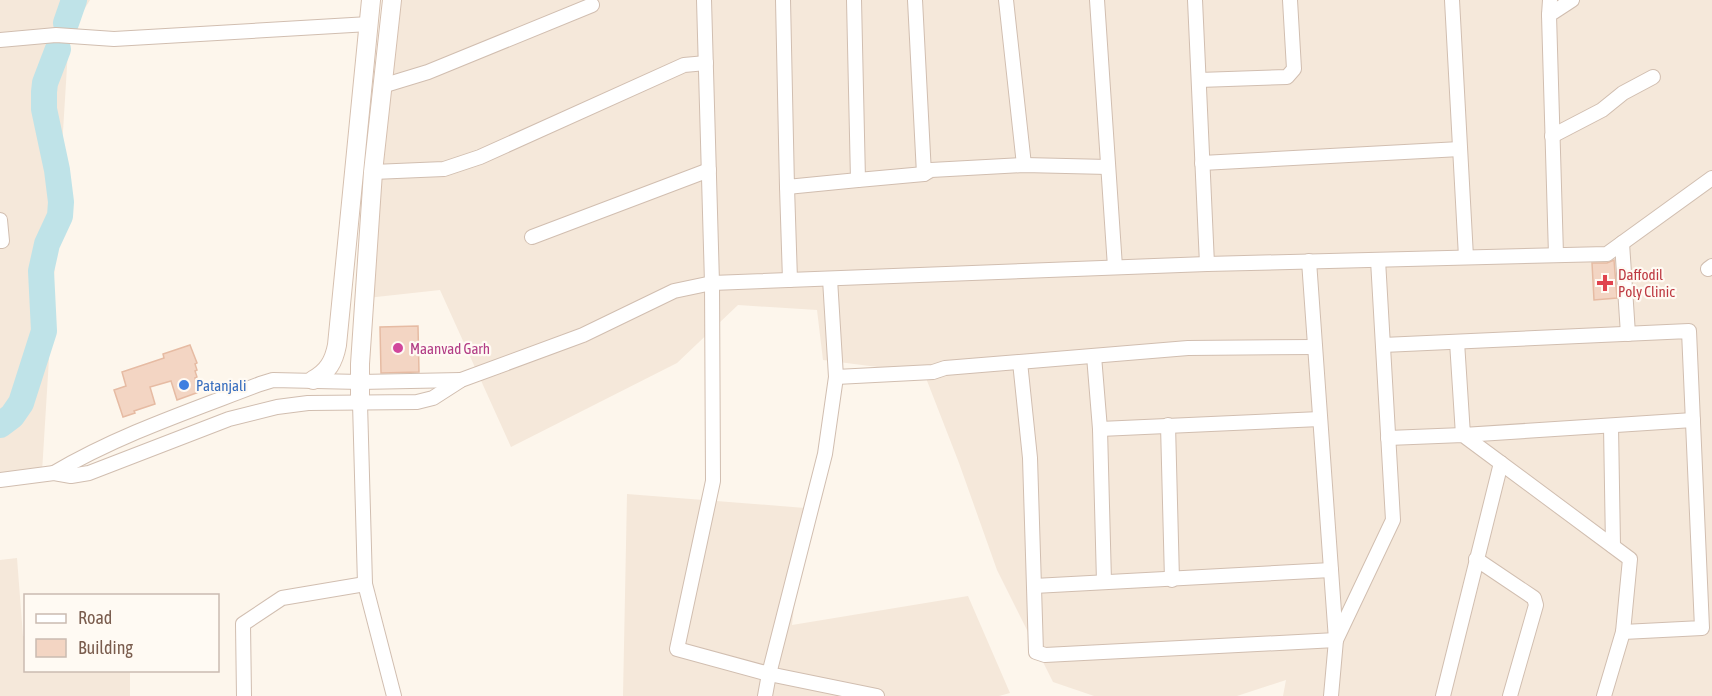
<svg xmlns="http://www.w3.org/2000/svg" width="1712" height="696" font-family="'Asap Condensed',sans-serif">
<rect width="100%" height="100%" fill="#fdf6ec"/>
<g fill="#f5e8da">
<path d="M 0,0 L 90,0 L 69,34 L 42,472 L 0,477 Z"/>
<path d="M 392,0 L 1712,0 L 1712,696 L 1283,696 L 1286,680 L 1237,696 L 1094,696 L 1053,682 L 997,570 L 959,463 L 924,373 L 823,360 L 817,310 L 738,305 L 677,363 L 511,447 L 440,290 L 367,298 Z"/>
<path d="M 627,494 L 805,508 L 792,625 L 968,596 L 1010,693 L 999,696 L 623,696 Z"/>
<path d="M 17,558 L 23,636 L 25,636 L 26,670 L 130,671 L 130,696 L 0,696 L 0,560 Z"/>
</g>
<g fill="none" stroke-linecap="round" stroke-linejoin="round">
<g stroke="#bfe3e8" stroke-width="26">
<path d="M 66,23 L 74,0"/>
<path d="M 0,425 L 12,416 L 21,403 L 44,331 L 41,271 L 47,244 L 60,216 L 61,202 L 57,170 L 44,109 L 44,92 L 45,83 L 58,49"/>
</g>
</g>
<g fill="#f3d5c3" stroke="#e6bba3" stroke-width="1.5">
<path d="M 1614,260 L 1617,298 L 1594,300 L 1592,263 L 1607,263 Z"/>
<path d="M 418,326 L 419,372 L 381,373 L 380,327 Z"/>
<path d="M 190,345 L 197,363 L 195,364 L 197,370 L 195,371 L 197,377 L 195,378 L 199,392 L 177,400 L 171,381 L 150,387 L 155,404 L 134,411 L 135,413 L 123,417 L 114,390 L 126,386 L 122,372 L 164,358 L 163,354 Z"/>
</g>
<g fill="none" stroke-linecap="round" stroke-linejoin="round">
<defs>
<g id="street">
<path d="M 704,0 L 712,283 L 713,481 L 677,649 L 769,674 L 877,696"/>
<path d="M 783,0 L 787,187 L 858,180 L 854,0"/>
<path d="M 915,0 L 924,174"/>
<path d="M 1006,0 L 1024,165"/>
<path d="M 1097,0 L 1115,267"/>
<path d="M 1195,0 L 1207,264"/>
<path d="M 1452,0 L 1466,257"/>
<path d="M 1549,15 L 1550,0"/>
<path d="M 0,40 L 56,35 L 114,39 L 369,24"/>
<path d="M 1199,80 L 1287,77 L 1294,69 L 1290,0"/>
<path d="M 382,86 L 428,72 L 592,5"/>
<path d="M 1552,136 L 1602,110 L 1623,93 L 1653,77"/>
<path d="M 1202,163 L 1460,149"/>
<path d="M 373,172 L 444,169 L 480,157 L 684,65 L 706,63"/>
<path d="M 858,180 L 924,174 L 931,170 L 1024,165 L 1108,167"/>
<path d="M 787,187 L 790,280"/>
<path d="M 0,220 L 2,241 L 0,241"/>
<path d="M 532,237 L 709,170"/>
<path d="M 1622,243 L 1628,334"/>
<path d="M 1556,255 L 1549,15 L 1572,0"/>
<path d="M 1309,261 L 1336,640 L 1331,696"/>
<path d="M 1708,269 L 1712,266"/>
<path d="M 1457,342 L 1463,435 L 1693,420"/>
<path d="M 1383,345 L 1689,331 L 1702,628 L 1623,632 L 1604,696"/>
<path d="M 1094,356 L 1100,429 L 1104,582"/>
<path d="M 1020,362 L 1030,458 L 1036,652 L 1045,655 L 1336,640 L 1393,520 L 1378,260"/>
<path d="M 836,377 L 933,372 L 945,368 L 1188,348 L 1315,347"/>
<path d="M 360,403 L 365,584 L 394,696"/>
<path d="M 1168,425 L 1172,580"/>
<path d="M 1611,426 L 1613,546"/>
<path d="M 1100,429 L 1320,419"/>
<path d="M 1388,438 L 1463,435 L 1630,559 L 1623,632"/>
<path d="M 54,473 C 118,435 190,411 260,384 L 273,380 L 360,382 L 461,380"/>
<path d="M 0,480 L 54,473 L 71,476 L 89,473 L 229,419 L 277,407 L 308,403 L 417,402 L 433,398 L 461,380 L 583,335 L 674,291 L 712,283 L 1207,264 L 1607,254 L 1712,178"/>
<path d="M 1476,559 L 1534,598 L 1536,605 L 1510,696"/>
<path d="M 1034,586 L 1331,570"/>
<path d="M 244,696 L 243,624 L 282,598 L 365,584"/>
<path d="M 765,696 L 769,674 L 825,454 L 836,377 L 830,279"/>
<path d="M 1443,696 L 1501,463"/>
</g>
<g id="secondary">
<path d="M 313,380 C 328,372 334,361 337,345 L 371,0"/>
<path d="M 360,403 L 360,364 L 373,172 L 392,0"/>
</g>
</defs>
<use href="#street" stroke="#d1beb0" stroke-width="16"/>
<use href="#secondary" stroke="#d6c0b0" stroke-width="20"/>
<use href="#street" stroke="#fff" stroke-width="14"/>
<use href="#secondary" stroke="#fff" stroke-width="18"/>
</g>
<path fill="#e0444e" stroke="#fffaf3" stroke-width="2" d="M1602 274h6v6h6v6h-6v6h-6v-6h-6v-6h6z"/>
<circle fill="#d1479c" stroke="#fffaf3" stroke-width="2" cx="398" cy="348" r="6"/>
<circle fill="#3f7fe0" stroke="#fffaf3" stroke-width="2" cx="184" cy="385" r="6"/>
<g text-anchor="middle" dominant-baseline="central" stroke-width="4.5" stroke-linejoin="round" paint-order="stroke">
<g font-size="15" fill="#be3a42" stroke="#fffaf3" text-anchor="start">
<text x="1618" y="274">Daffodil<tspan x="1618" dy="17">Poly Clinic</tspan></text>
</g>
<g font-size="15" fill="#b23c85" stroke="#fffaf3" text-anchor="start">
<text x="410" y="348">Maanvad Garh</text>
</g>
<g font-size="15" fill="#366cbe" stroke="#fffaf3" text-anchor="start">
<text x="196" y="385">Patanjali</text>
</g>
</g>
<rect x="24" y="594" width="195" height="78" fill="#fffaf3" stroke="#cabbb1" stroke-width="1.5"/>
<rect x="36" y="614" width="30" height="9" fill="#ffffff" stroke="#cabbb1" stroke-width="1.5"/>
<text x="78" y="624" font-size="18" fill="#7a5c4d">Road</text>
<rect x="36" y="639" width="30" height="18" fill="#f3d5c3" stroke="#cabbb1" stroke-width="1.5"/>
<text x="78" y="654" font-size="18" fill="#7a5c4d">Building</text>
</svg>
